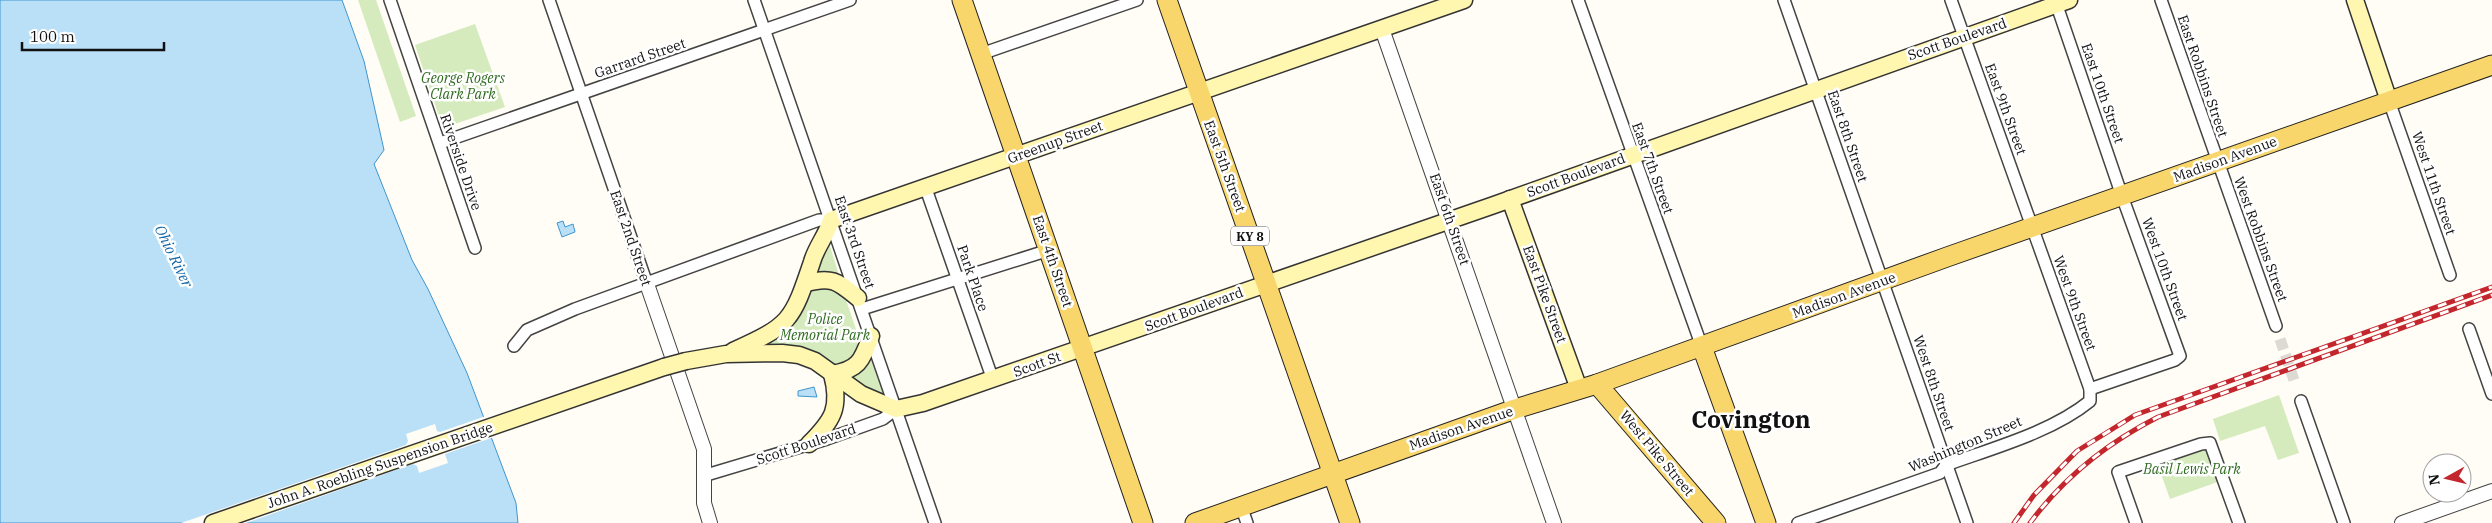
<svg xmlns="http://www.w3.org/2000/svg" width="2492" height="523" font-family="'IBM Plex Serif',serif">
<rect width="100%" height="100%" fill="#fffdf5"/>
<g fill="#d5ebbd">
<path d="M 358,0 L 376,0 L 416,116 L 400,122 Z"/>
<path d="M 475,24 L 505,107 L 443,128 L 415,45 Z"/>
<path d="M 829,243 L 839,275 L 814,276 L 818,261 Z"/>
<path d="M 829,285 L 845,297 L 858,335 L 857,358 L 839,365 L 757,348 L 783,333 L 812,290 Z"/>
<path d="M 871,357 L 883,393 L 882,396 L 852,380 L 849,376 Z"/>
<path d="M 2279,395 L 2299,453 L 2278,460 L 2265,426 L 2220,441 L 2213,419 Z"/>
<path d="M 2210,443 L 2223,480 L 2170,499 L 2156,460 Z"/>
</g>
<g fill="#b9e0f7" stroke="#3f96cf">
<path d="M 0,0 L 342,0 L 364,61 L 384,150 L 374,164 L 412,260 L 428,289 L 467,373 L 516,503 L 518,523 L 0,523 Z"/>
<path d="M 563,221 L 565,227 L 573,224 L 575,232 L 562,237 L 557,223 Z"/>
<path d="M 814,387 L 817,397 L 798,396 L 798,391 Z"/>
</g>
<path fill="#fffdf5" d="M 486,416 L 494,437 L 445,454 L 448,463 L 419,473 L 417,466 L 413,464 L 246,523 L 181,523 L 406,445 L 408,441 L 406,434 L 435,424 L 437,431 L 440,432 Z"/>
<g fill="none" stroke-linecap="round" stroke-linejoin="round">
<path stroke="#dbdad3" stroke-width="11" stroke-dasharray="11 5.5" stroke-linecap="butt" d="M 2280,339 L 2294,380"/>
<defs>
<g id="minor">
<path d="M 390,0 L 475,248"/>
<path d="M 549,0 L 647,284"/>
<path d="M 754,0 L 935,523"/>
<path d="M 1578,0 L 1702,347"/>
<path d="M 1784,0 L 1967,523"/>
<path d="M 2055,0 L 2122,196 L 2180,356 L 2175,360 L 2090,389"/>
<path d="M 2161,0 L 2276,326"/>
<path d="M 981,54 L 1137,0"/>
<path d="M 2389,101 L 2450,275"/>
<path d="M 440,143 L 850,0"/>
<path d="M 925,186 L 993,380"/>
<path d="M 862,309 L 1049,250"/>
<path d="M 2469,329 L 2492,394"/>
<path d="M 514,346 L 527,330 L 575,309 L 819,220 L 831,220"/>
<path d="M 2301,401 L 2344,523"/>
<path d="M 703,476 L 827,439 L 883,419 L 896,409"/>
<path d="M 1241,506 L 1247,523"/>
<path d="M 1798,523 L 1940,473 L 1946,465 C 1993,448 2052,432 2090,401 L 2090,389 L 1951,0"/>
<path d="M 2136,523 L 2118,472 L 2201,444 L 2210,443 L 2239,523"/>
</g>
<g id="tertiary">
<path d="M 1382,29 L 1554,523"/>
<path d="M 647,284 L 704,449 L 704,503 L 710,523"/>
<path d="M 2402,523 L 2492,491"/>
</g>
<g id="secondary">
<path d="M 2355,0 L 2389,101"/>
<path d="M 1510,199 L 1579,389"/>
<path d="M 806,283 C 833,276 838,282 858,298"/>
<path d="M 733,351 C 791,325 792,321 812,262 C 816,247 827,235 831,220 L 1464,0"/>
<path d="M 686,361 L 726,354 L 782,353 L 799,355 L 815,361 L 861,394 L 896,409 L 923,403 L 1494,205 L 2069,0"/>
<path d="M 809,444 C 833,420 841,408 832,374 C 859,370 862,360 871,336"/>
<path d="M 213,523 L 664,367"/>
</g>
<g id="primary">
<path d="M 962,0 L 1143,523"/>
<path d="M 1167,0 L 1350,523"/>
<path d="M 1702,347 L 1766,523"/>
<path d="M 1597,384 L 1716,523"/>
<path d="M 1195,523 L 1515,409 L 1597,384 L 1947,257 L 2492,65"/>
</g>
</defs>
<use href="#minor" stroke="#444" stroke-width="14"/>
<use href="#tertiary" stroke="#444" stroke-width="16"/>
<use href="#secondary" stroke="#333" stroke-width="19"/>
<use href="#primary" stroke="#222" stroke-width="21"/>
<use href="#minor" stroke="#fff" stroke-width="11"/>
<use href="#tertiary" stroke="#fff" stroke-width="14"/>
<use href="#secondary" stroke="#fff6b0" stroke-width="16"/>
<use href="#primary" stroke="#f9d66b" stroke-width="19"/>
<defs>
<g id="rail">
<path d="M 2014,523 L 2034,495 L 2077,451 L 2135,415 L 2492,287"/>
<path d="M 2030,523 C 2064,477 2107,443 2158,417 L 2492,295"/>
</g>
</defs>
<use href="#rail" stroke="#c4262e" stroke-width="5"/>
<use href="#rail" stroke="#fff" stroke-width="3" stroke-dasharray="9" stroke-linecap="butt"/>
<defs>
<path id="secondary-bridge" d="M 664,367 L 686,361"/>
</defs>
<use href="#secondary-bridge" stroke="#333" stroke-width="19" stroke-linecap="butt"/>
<use href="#secondary-bridge" stroke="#fff6b0" stroke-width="16"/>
</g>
<g text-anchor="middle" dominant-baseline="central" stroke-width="5" stroke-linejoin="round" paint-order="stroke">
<rect fill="#fff" stroke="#585858" stroke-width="1" x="1231" y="226.5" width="38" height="19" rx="4"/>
<g font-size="12" font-weight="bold" fill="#111">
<text x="1250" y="236">KY 8</text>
</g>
<g font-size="14" fill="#111" stroke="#fff">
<text transform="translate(1957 39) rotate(-19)">Scott Boulevard</text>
<text transform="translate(640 58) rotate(-19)">Garrard Street</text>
<text transform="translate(2203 76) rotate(71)">East Robbins Street</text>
<text transform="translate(2103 93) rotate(71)">East 10th Street</text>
<text transform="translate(2006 109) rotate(70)">East 9th Street</text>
<text transform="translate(1848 136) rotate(71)">East 8th Street</text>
<text transform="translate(1055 142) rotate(-20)">Greenup Street</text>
<text transform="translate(2225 159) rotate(-20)">Madison Avenue</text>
<text transform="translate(461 162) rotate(71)">Riverside Drive</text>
<text transform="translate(1225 166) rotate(70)">East 5th Street</text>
<text transform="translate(1653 168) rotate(70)">East 7th Street</text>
<text transform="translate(1576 175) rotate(-20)">Scott Boulevard</text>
<text transform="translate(2434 183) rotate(71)">West 11th Street</text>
<text transform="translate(1450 219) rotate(71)">East 6th Street</text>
<text transform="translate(631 238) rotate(71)">East 2nd Street</text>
<text transform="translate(2261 239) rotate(70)">West Robbins Street</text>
<text transform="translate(855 242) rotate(71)">East 3rd Street</text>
<text transform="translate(1053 261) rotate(71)">East 4th Street</text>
<text transform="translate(2165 269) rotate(70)">West 10th Street</text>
<text transform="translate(973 278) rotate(71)">Park Place</text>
<text transform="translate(1545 294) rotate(70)">East Pike Street</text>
<text transform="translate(1844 295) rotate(-20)">Madison Avenue</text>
<text transform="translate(2075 303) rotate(70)">West 9th Street</text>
<text transform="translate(1194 309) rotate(-20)">Scott Boulevard</text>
<text transform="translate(1037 364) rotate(-20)">Scott St</text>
<text transform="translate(1934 383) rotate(71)">West 8th Street</text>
<text transform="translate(1461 428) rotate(-19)">Madison Avenue</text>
<text transform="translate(806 444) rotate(-18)">Scott Boulevard</text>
<text transform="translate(1965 444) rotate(-23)">Washington Street</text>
<text transform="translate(1657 453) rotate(50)">West Pike Street</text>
<text transform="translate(380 465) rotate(-19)">John A. Roebling Suspension Bridge</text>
</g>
<g font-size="14" font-style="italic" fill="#2f6b1f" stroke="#fff">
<text x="463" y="78">George Rogers<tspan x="463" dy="16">Clark Park</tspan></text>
<text x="825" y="319">Police<tspan x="825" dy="16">Memorial Park</tspan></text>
<text x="2192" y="469">Basil Lewis Park</text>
</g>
<g font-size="15" font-style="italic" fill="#1768a6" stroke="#fff">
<text transform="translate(174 256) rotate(64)">Ohio River</text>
</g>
<g font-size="24" font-weight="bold" fill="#111" stroke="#fff">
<text x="1751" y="419">Covington</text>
</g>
</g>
<g transform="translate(2447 478) rotate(262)"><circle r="24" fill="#ffffff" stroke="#a0a0a0"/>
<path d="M0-4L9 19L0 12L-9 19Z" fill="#c4262e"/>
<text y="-8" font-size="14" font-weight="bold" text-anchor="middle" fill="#111111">N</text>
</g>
<path d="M22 42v8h142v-8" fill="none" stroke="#111111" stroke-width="2.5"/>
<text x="30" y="42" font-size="15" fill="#111111" stroke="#ffffff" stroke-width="4" paint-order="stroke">100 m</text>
</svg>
